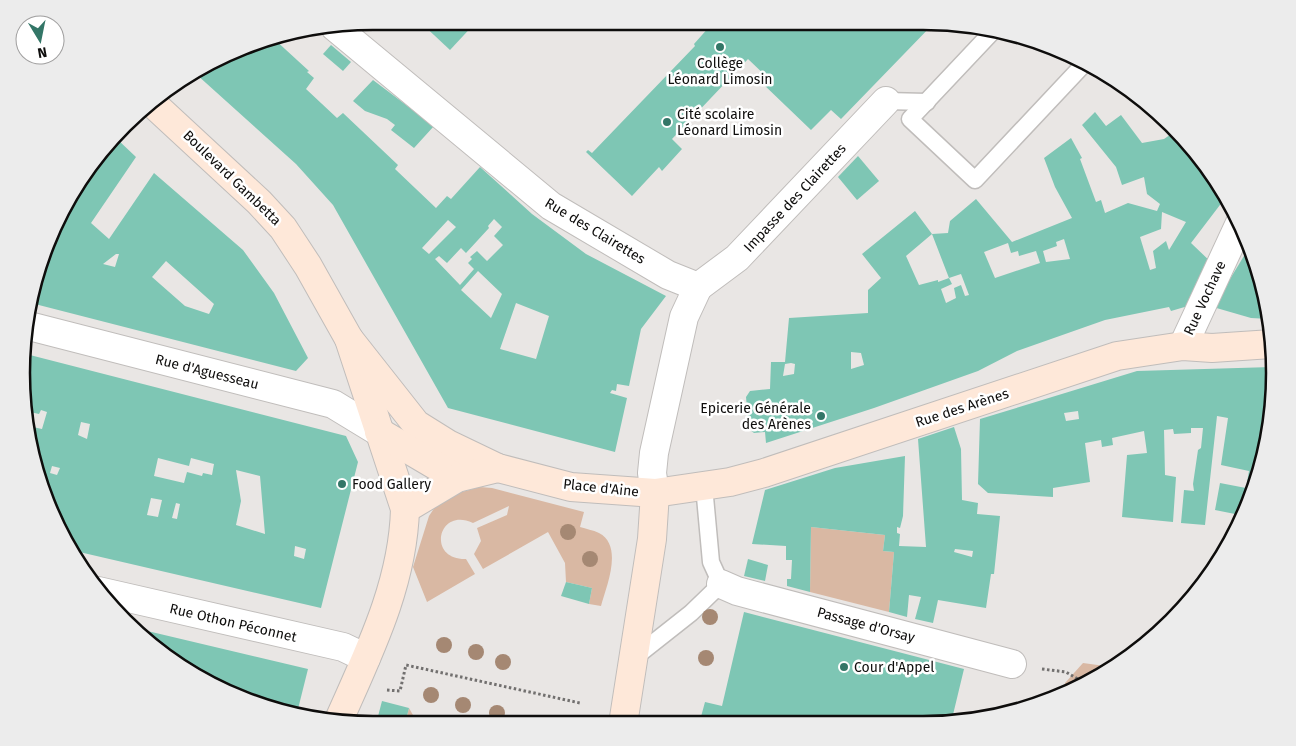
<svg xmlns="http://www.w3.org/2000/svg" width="1296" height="746" font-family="'Fira Sans',sans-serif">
<rect width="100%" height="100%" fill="#e9e6e4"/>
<g fill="#d9b8a3">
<path d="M 480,487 L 492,488 L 584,512 L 580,527 C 586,529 593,530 599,533 C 624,546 606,587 601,606 L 589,604 L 592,588 L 566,582 L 565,563 L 548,532 L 483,569 L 474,554 L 481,541 L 477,528 L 507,515 L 509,506 L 473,523 C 438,506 426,560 466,559 L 475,574 L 427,602 L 413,567 L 429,516 L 435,507 L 454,494 Z"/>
<path d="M 811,527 L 885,535 L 883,551 L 894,552 L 889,612 L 810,592 Z"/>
<path d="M 1083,663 L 1105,666 L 1104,674 L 1062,694 L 1065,683 Z"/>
<path d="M 409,708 L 418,724 L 405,724 Z"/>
</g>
<g fill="#7ec6b4" fill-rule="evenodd">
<path d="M 419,21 L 477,21 L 450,50 Z"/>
<path d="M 705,22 L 935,22 L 841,119 L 831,110 L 811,130 L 762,83 L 767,77 L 748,59 L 672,139 L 682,149 L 662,171 L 659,167 L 632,196 L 586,152 L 588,150 L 592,153 L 695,46 L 694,44 L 710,26 Z"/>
<path d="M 273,38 L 309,71 L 307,72 L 314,78 L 306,89 L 337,118 L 343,113 L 398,165 L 395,169 L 436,208 L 447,196 L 451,199 L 480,167 L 532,214 L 586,254 L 666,296 L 641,329 L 629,386 L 617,384 L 616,391 L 612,390 L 610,393 L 627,398 L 615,452 L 448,408 L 333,205 L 296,164 L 196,74 L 260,40 ZM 494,219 L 502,227 L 494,236 L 503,245 L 487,261 L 477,251 L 470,257 L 472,259 L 468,263 L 474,269 L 460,285 L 435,259 L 439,256 L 447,263 L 461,248 L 466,253 L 489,228 L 488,226 ZM 448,220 L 456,227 L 429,254 L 422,248 ZM 478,271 L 502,294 L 491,318 L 461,290 ZM 516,303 L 549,316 L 536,359 L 500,349 Z"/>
<path d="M 331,45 L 351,62 L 343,71 L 323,54 Z"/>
<path d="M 373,80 L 434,126 L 414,148 L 391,130 L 395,125 L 387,119 L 365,111 L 353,101 Z"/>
<path d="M 1095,112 L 1106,126 L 1121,115 L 1142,143 L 1164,139 L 1177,130 L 1215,177 L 1226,197 L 1191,243 L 1214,265 L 1188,306 L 1171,311 L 1169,307 L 1105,320 L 1017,351 L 978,371 L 874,408 L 766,443 L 765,432 L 754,433 L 749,429 L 746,397 L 750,391 L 770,389 L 771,362 L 785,362 L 789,318 L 868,313 L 868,290 L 881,278 L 862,254 L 915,211 L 932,234 L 948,233 L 950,221 L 976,199 L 1012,242 L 1072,218 L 1055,187 L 1044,158 L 1071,138 L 1082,158 L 1080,159 L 1096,202 L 1101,200 L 1105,213 L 1128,203 L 1157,211 L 1160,204 L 1147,194 L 1144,177 L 1122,185 L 1116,167 L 1082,125 ZM 1162,212 L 1186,222 L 1169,250 L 1166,241 L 1153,251 L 1156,268 L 1150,270 L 1140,237 L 1161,229 ZM 932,234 L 949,278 L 938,282 L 938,280 L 919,285 L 906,256 ZM 1064,239 L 1070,259 L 1046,262 L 1043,251 L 1057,246 L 1056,242 ZM 1008,243 L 1011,253 L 1018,251 L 1019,256 L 1036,251 L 1040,263 L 995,278 L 984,252 ZM 961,274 L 969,295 L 965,296 L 961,285 L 954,288 L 956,298 L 946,303 L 941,289 L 952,284 L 949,278 ZM 851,352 L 861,353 L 864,365 L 851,369 ZM 791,363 L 795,364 L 794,374 L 783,376 L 785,364 Z"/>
<path d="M 117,139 L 136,157 L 91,223 L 109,239 L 154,173 L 243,250 L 274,293 L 308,358 L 296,371 L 31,303 L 33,282 L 81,177 ZM 116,254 L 119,254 L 115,267 L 103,264 ZM 166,261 L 214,304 L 209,314 L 185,306 L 152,277 Z"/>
<path d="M 858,156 L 879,181 L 857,200 L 838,177 Z"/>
<path d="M 1250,246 L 1268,304 L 1269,319 L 1251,318 L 1213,307 Z"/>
<path d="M 26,354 L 346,436 L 358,462 L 321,608 L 75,551 L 40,486 L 28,426 L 42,429 L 47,412 L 41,410 L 39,414 L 30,412 L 27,422 L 22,396 ZM 81,422 L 90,424 L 87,439 L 78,435 ZM 158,458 L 189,466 L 191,458 L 214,464 L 212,475 L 203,473 L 202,476 L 187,472 L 184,483 L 154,476 ZM 52,466 L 60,468 L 57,475 L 50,473 ZM 236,470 L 260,476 L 265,534 L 236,525 L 241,501 ZM 151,498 L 162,500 L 158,517 L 147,515 ZM 176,503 L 180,504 L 177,519 L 172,518 ZM 295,546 L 306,549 L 304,559 L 294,556 Z"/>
<path d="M 1274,367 L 1269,430 L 1264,429 L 1262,452 L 1265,453 L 1248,507 L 1239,525 L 1240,515 L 1215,510 L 1220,483 L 1246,488 L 1249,471 L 1221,465 L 1228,418 L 1217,416 L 1205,525 L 1181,523 L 1184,490 L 1194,491 L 1193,484 L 1198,450 L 1201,448 L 1203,428 L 1191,428 L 1191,433 L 1174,434 L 1173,429 L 1164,430 L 1165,475 L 1176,477 L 1173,522 L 1122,517 L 1127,455 L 1147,453 L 1144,431 L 1112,438 L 1113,445 L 1102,447 L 1101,440 L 1085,443 L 1090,482 L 1053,488 L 1053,497 L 988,493 L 978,484 L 980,419 L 1137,371 ZM 1078,411 L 1079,419 L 1066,421 L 1064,413 Z"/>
<path d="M 954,427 L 961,449 L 962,500 L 978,503 L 977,514 L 1000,516 L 994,574 L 991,574 L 986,608 L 938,600 L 933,623 L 915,619 L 921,597 L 909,595 L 907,617 L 889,612 L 894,552 L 883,551 L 885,535 L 811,527 L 810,592 L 787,586 L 787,579 L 791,579 L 792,560 L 786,560 L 786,546 L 752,544 L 765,490 L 835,468 L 905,456 L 903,516 L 900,528 L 897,527 L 897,533 L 900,534 L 899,546 L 926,547 L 918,439 ZM 955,549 L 973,551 L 972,557 L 954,552 Z"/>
<path d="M 748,559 L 768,565 L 765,581 L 744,576 Z"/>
<path d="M 566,582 L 592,588 L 589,604 L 561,596 Z"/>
<path d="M 744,612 L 964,669 L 951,723 L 843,724 L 832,721 L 832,724 L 699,724 L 705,702 L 722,706 Z"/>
<path d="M 139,629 L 308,669 L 297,713 L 260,706 L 178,666 Z"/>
<path d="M 382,701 L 409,708 L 405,724 L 376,724 Z"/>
</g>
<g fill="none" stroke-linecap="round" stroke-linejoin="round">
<defs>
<g id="lane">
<path d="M 993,31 L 910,119 L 975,180 L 1084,64"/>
<path d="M 886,101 L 927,102"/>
<path d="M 634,658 L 691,613 L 721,584 L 711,562 L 704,486"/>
</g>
<g id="street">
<path d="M 335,27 L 551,206 L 668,275 L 698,287 L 684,317 L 654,453 L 652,473 L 655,493"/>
<path d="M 698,287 L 737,258 L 886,101"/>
<path d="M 29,326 L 333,404 L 379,432"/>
<path d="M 1183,346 L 1240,223"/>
<path d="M 721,584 L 737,591 L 1012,664"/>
<path d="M 98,591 L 343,647 L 366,658"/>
</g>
<g id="secondary">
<path d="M 151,102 L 259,202 L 283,228 L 308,266 L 349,339 L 405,509 C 403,585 368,654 338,722"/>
<path d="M 349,339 L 416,424 L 448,444 L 498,468 L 571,487 L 655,493 L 730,482 L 764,473 L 1117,356 L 1183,346 L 1212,348 L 1272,344"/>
<path d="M 379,432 L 457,478"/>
<path d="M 405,509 L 457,478 L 498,468"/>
<path d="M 623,724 L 652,539 L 655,493"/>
</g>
</defs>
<use href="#lane" stroke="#c0bdbb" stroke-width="19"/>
<use href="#street" stroke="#c0bdbb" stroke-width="30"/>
<use href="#secondary" stroke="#c0bdbb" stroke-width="30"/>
<g stroke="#72706f" stroke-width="3" stroke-dasharray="2.5 2.5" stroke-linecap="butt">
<path d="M 1042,669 L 1066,672 L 1086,684"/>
<path d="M 387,690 L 400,691 L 406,665 L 580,703"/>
<path d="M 663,720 L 683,724"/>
</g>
<use href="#lane" stroke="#fff" stroke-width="16"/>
<use href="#street" stroke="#fff" stroke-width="28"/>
<use href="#secondary" stroke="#fee8d9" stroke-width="28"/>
</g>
<g fill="#a58873">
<circle cx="568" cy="532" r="8"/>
<circle cx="590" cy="559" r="8"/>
<circle cx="710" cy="617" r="8"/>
<circle cx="444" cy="645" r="8"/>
<circle cx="476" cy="652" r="8"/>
<circle cx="706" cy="658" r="8"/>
<circle cx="503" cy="662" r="8"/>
<circle cx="431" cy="695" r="8"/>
<circle cx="463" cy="705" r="8"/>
<circle cx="497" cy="713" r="8"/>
</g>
<g fill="#337667" stroke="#fff" stroke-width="2">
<circle cx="720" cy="47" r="5"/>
<circle cx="667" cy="122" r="5"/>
<circle cx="821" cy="416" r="5"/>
<circle cx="342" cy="484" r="5"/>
<circle cx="844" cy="667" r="5"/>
</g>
<g text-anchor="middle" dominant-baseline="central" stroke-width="5" stroke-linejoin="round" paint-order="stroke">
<g font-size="14" fill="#0e0d0c" stroke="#fff" text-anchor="start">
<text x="720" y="63" text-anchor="middle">Collège<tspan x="720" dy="16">Léonard Limosin</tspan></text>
<text x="677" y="114">Cité scolaire<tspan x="677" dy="16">Léonard Limosin</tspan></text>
<text x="811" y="408" text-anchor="end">Epicerie Générale<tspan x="811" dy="16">des Arènes</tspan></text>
<text x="352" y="484">Food Gallery</text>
<text x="854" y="667">Cour d'Appel</text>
</g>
<g font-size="14" fill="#0e0d0c" stroke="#fff">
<text transform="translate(232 178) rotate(44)">Boulevard Gambetta</text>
<text transform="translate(795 198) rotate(-47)">Impasse des Clairettes</text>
<text transform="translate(595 231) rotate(31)">Rue des Clairettes</text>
<text transform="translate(1205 298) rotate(-65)">Rue Vochave</text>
<text transform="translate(207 372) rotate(14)">Rue d'Aguesseau</text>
<text transform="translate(962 408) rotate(-18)">Rue des Arènes</text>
<text transform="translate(601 488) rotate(6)">Place d'Aine</text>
<text transform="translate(233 623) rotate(13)">Rue Othon Péconnet</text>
<text transform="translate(866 625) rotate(15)">Passage d'Orsay</text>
</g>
</g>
<path d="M0 0H1296V746H0ZM373 30H923A343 343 0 0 1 1266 373V373A343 343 0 0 1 923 716H373A343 343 0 0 1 30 373V373A343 343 0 0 1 373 30Z" fill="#ececec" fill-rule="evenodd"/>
<path fill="none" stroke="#0e0d0c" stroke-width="2.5" d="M373 30H923A343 343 0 0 1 1266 373V373A343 343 0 0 1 923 716H373A343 343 0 0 1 30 373V373A343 343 0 0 1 373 30Z"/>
<g transform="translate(40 40) rotate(170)"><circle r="24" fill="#ffffff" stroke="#9f9e9e"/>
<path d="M0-4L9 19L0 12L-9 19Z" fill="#337667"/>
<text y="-8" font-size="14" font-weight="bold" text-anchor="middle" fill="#0e0d0c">N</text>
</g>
</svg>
